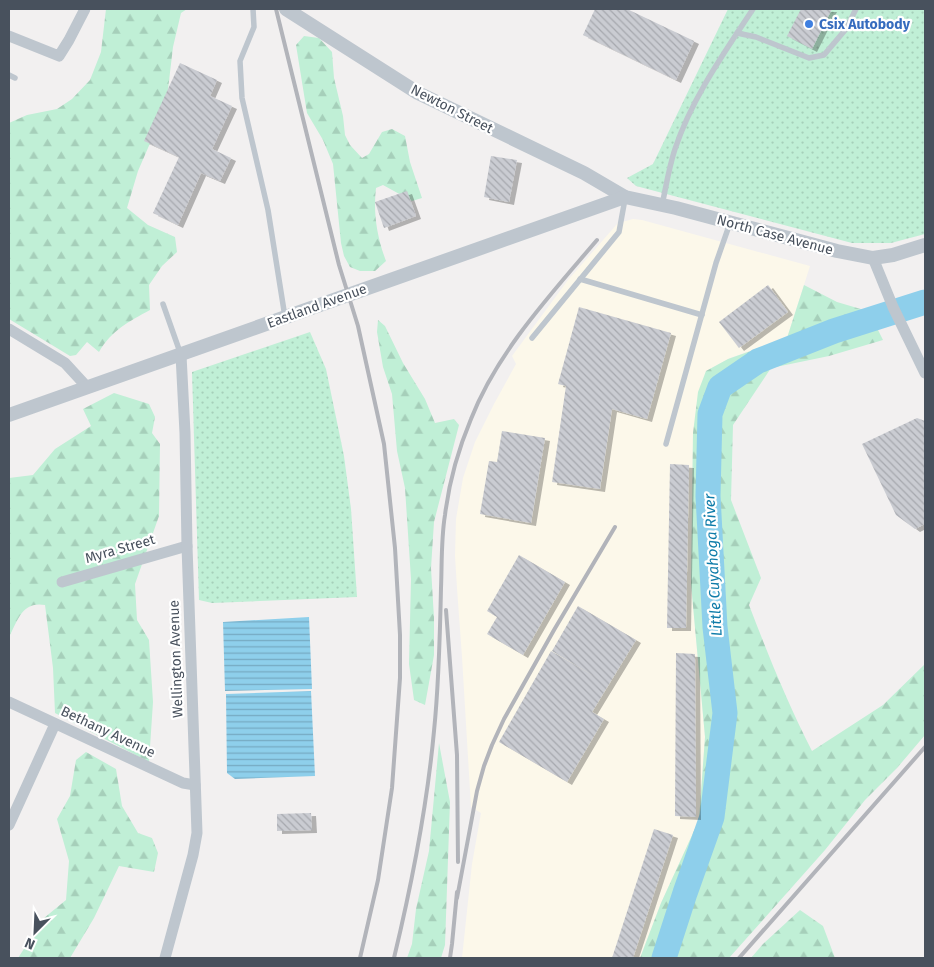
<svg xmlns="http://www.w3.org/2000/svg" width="934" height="967" font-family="'Fira Sans',sans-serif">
<defs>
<pattern id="grass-dots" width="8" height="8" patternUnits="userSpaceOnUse" patternTransform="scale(1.25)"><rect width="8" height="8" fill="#c0efd6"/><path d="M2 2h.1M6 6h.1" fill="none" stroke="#a6cfba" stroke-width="1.8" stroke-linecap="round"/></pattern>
<pattern id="forest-firs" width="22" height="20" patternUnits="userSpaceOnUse" patternTransform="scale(1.25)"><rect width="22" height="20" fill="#c0efd6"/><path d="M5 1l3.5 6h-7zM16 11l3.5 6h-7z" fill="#a6cfba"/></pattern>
<pattern id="water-rules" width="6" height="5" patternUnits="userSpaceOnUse" patternTransform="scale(1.25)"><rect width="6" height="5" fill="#8ecfeb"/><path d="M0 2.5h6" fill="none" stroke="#76aac2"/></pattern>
<pattern id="building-back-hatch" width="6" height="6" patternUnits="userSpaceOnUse" patternTransform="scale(1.25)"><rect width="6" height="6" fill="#caccd2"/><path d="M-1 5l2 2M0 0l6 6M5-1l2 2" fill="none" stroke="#a6a8ae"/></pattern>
<filter id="shadow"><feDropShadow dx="5" dy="3" stdDeviation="0" flood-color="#0004"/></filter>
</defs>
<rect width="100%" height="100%" fill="#f2f0f0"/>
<path fill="#fcf8ea" d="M 633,219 L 642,220 L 810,266 L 787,338 L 730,358 L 706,371 L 693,433 L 691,584 L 705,737 L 699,820 L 661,903 L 640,958 L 462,958 L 472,864 L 481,813 L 471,807 L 462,657 L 457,588 L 455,556 L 456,519 L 463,478 L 475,442 L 494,404 L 516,364 L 512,356 L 568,280 L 618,223 Z"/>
<g fill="url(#grass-dots)">
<path d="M 728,9 L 925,9 L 925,234 L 891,243 L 852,243 L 636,186 L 627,178 L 653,164 Z"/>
<path d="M 310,332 L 326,369 L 344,456 L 351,509 L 357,597 L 212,603 L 199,600 L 192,372 Z"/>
</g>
<g fill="url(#forest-firs)">
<path d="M 106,9 L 187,9 L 181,13 L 173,47 L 165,115 L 151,141 L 138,171 L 127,208 L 148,225 L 175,237 L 177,252 L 162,266 L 149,285 L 150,310 C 128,322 112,330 99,352 L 87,342 L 76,355 L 70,356 L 9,319 L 9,123 L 27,115 L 57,109 L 72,99 L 90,80 L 101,52 Z"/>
<path d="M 304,36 L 319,38 L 332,52 L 334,78 L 343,116 L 345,135 L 350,145 L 362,158 L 369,154 L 382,132 L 392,129 L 405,136 L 410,162 L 422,198 L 412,201 L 383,185 L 376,188 C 373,213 377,237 386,261 L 375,271 L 360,271 L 350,267 L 344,256 L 341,243 L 333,164 L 323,140 L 307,113 L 296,45 Z"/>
<path d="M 804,285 L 837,302 L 864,310 L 874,322 L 883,340 L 829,356 L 771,368 L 733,425 L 731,500 L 761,578 L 749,605 C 768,655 788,704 812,751 L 883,705 L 925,664 L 925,735 L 897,768 L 865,800 L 825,850 L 729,958 L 640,958 L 661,903 L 699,820 L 705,737 L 691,584 L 693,433 L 698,392 L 706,371 L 728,359 L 787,338 Z"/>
<path d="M 378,320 L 385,326 L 403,363 L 425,399 L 435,423 L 454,419 L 459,425 L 434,522 L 431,568 L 434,618 L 434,655 L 425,705 L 414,700 L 409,664 L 411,579 L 405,488 L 397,451 L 392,394 L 383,367 L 377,332 Z"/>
<path d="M 114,393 L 149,404 L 155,417 L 152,433 L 160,444 L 159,516 L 135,584 L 137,620 L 149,640 L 153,702 L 149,762 L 55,713 L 53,668 L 45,605 C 22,601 18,620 9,637 L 9,478 L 33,475 L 55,449 L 91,426 L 83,409 Z"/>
<path d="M 439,743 L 450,802 L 445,945 L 441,958 L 407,958 L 412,944 L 416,909 L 429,851 Z"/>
<path d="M 86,752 L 116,769 L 122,806 L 138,833 L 152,838 L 158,853 L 154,872 L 119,866 L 94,918 L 70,958 L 18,958 L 44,918 L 66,900 L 69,861 L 57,819 L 70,796 L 76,760 Z"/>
<path d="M 800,910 L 823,926 L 835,958 L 751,958 L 763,944 Z"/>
</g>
<g fill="url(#water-rules)">
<path d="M 309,617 L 312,689 L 225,691 L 223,622 Z"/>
<path d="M 311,691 L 315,776 L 235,779 L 227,773 L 226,694 Z"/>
</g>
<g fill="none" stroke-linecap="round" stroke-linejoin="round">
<path stroke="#8ecfeb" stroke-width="25" d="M 664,958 L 685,893 L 712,817 L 725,713 L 715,627 L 708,496 L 710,414 L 720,387 L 758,361 L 834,331 L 925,302"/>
</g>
<g fill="url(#building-back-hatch)" filter="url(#shadow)">
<path d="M 595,9 L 627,9 L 694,41 L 676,80 L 583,35 Z"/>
<path d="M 801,9 L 832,9 L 812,49 L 787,36 Z"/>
<path d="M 180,63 L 217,80 L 210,96 L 232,106 L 212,149 L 231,158 L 220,181 L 201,173 L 178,225 L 153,213 L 179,157 L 144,141 Z"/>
<path d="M 491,156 L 517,160 L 509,202 L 484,197 Z"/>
<path d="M 407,191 L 416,216 L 384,228 L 375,202 Z"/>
<path d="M 768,285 L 788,312 L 739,348 L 719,322 Z"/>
<path d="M 579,307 L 671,333 L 647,419 L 612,409 L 600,489 L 552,482 L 566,386 L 558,384 Z"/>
<path d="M 917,418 L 925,421 L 925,524 L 915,529 L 896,515 L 862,444 Z"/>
<path d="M 502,431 L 545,438 L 531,523 L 480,514 L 489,461 L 497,462 Z"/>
<path d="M 670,464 L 689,465 L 686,628 L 667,628 Z"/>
<path d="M 519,555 L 565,582 L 523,655 L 487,634 L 497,617 L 487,611 Z"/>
<path d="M 578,606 L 636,640 L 592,712 L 604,719 L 567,782 L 499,742 L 551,651 L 604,682 L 552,651 Z"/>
<path d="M 676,653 L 695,654 L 696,817 L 675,816 Z"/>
<path d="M 311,813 L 312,830 L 277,831 L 277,814 Z"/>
<path d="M 654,829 L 673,835 L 633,958 L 612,958 Z"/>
</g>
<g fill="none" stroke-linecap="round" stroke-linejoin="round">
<g stroke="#bec6ce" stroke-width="5.5">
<path d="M 253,9 L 254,27 L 240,61 L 242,98 L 268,210 L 285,317"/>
<path d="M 737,33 L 756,37 L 809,58 L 824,55 L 846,29 L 856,9"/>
<path d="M 9,75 L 15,78"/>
<path d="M 662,205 C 666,187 669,167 675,149 C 692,98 724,53 753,9"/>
<path d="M 580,279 L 702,315"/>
<path d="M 163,304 L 181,355"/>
<path d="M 532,338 L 619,232 L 625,199"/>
<path d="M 666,444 L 716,263 L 730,223"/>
</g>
<g stroke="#bec6ce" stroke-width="11">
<path d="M 9,36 L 59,56 L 69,40 L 85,9"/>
<path d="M 873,258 L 893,307 L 925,373"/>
<path d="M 9,329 L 65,363 L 87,387"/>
<path d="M 62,582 L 187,546"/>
<path d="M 9,702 L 183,783 L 195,785"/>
<path d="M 9,825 L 55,724"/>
<path d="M 165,958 L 193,855 L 197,833 L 187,546 L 185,433 L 181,355"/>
</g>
<g stroke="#bec6ce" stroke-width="14">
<path d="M 286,9 L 418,93 L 584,173 L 625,197 L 676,208 L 837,251 L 873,258 L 893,255 L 925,245"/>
<path d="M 9,415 L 625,197"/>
</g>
<g stroke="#b2b4ba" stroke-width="4">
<path d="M 276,9 L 339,265 L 358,326 L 384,444 L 395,548 L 400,635 L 400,678 L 392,788 L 378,880 L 360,958"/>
<path d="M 446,610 L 457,755 L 458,862"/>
<path d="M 457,898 L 477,791 L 484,766 L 492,745 L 504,719 L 554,630 L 615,527"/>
<path d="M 394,958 C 412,883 427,807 434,731 C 439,683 440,636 441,588 C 442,564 441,539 445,515 C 449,482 458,450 471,419 C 497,352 551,294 597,240"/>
<path d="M 450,958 L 452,944 L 457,892"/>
<path d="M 739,958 L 925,747"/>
</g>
</g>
<circle fill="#3f7fe0" stroke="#fff" stroke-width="2" cx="809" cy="24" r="5"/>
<g text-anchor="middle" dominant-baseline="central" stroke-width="4.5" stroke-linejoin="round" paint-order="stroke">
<g font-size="14" font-weight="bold" fill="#366cbe" stroke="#fff" text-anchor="start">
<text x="819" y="24">Csix Autobody</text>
</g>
<g font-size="14" fill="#48515d" stroke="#fff">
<text transform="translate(452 109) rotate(27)">Newton Street</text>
<text transform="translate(775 235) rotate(15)">North Case Avenue</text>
<text transform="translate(317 306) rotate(-20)">Eastland Avenue</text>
<text transform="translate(120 549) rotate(-16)">Myra Street</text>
<text transform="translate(176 659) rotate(-92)">Wellington Avenue</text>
<text transform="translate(108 732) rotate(25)">Bethany Avenue</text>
</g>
<g font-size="15" font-style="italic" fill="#0f7ca9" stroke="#fff">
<text transform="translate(713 565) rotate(-93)">Little Cuyahoga River</text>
</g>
</g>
<rect width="934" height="967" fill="none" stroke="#48515d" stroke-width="20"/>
<g transform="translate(35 932) rotate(204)" stroke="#ffffff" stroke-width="4" paint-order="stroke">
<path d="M0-4L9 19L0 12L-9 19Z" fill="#48515d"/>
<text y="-8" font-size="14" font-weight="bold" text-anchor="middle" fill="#48515d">N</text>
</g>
</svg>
